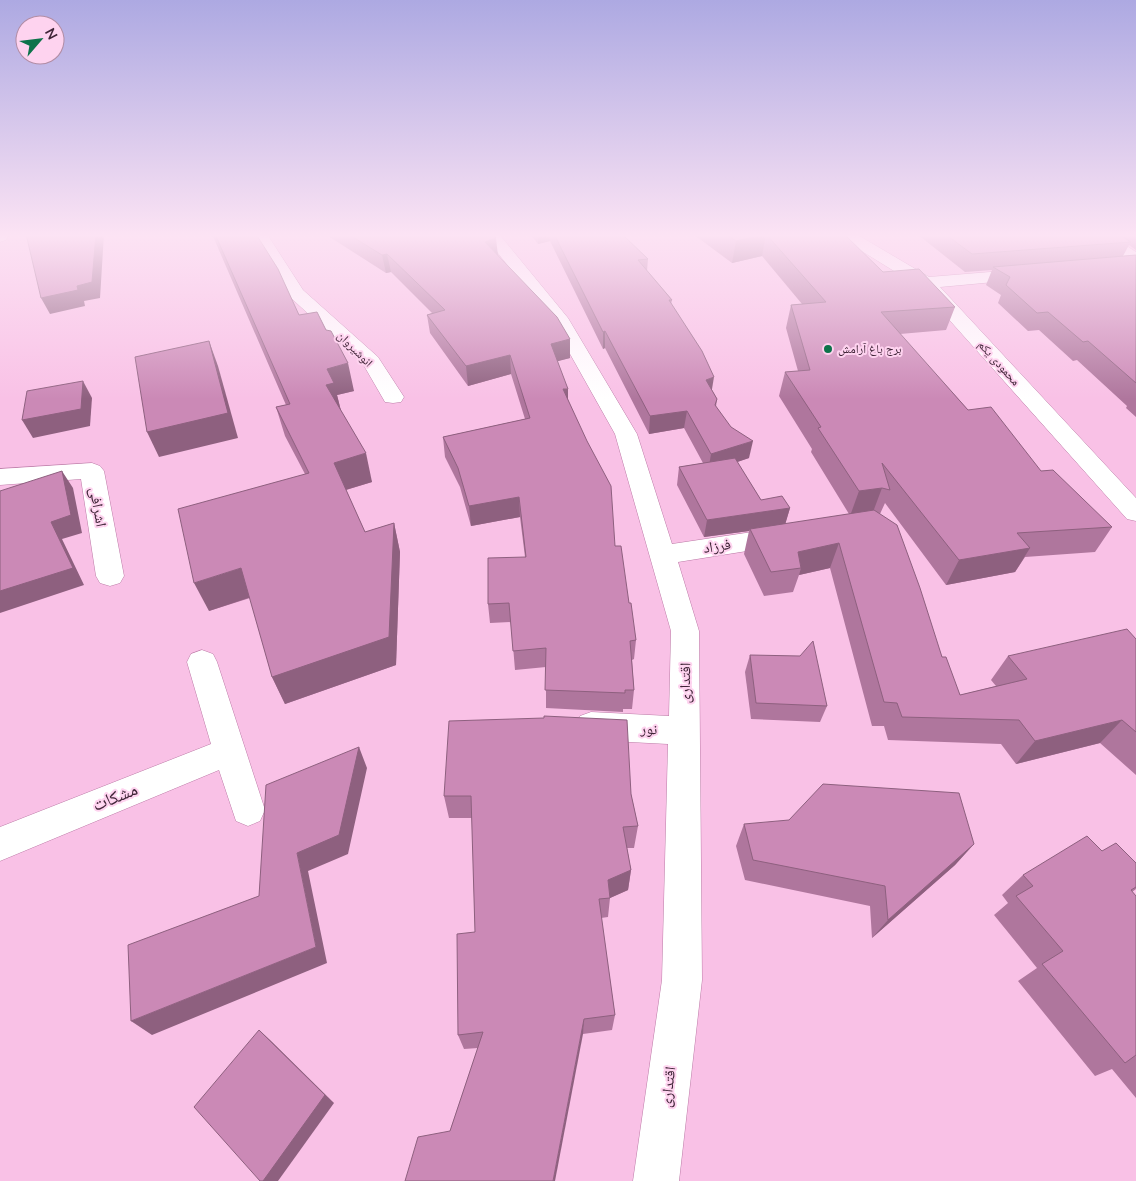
<svg xmlns="http://www.w3.org/2000/svg" width="1136" height="1181" font-family="'Nunito Sans','Noto Naskh Arabic',sans-serif">
<rect width="100%" height="100%" fill="#f9c1e6"/>
<g fill="none" stroke-linecap="round" stroke-linejoin="round">
<defs>
<g id="street">
<path d="M 0,234 L 9,234 L 6,240 L 0,242 Z"/>
<path d="M 251,234 L 267,234 L 303,290 L 378,357 L 404,397 L 401,402 L 393,403 L 385,402 L 363,364 L 290,297 Z"/>
<path d="M 483,234 L 499,234 L 568,318 L 637,434 L 672,544 L 785,527 L 794,530 L 798,536 L 794,542 L 785,545 L 678,562 L 699,631 L 702,980 L 679,1181 L 633,1181 L 662,980 L 668,744 L 591,740 L 580,736 L 575,726 L 580,716 L 591,712 L 669,716 L 671,631 L 615,434 L 551,320 Z"/>
<path d="M 837,234 L 856,234 L 929,277 L 1027,269 L 1033,270 L 1036,274 L 1033,278 L 1027,279 L 940,287 L 1136,498 L 1136,521 L 1127,519 L 920,287 L 839,237 Z"/>
<path d="M 1089,234 L 1108,234 L 1136,252 L 1136,264 L 1130,263 Z"/>
<path d="M 92,463 L 100,466 L 104,471 L 124,576 L 120,583 L 110,586 L 100,583 L 96,576 L 81,479 L 0,485 L 0,469 Z"/>
<path d="M 202,650 L 213,654 L 217,662 L 265,810 L 260,821 L 248,826 L 236,821 L 219,770 L 0,861 L 0,827 L 211,744 L 187,662 L 191,654 Z"/>
</g>
</defs>
<use href="#street" stroke="#bc7ba7" stroke-width="1"/>
<use href="#street" fill="#fff" fill-rule="evenodd"/>
</g>
<g fill="#af769d">
<path d="M 212,234 L 256,234 L 299,315 L 354,391 L 337,395 L 341,411 L 372,482 L 346,490 L 365,532 L 394,523 L 400,552 L 396,665 L 285,704 L 272,677 L 250,598 L 209,611 L 305,474 L 285,436 L 276,407 L 286,405 Z"/>
<path d="M 325,234 L 493,234 L 498,255 L 570,339 L 570,358 L 557,361 L 568,400 L 615,546 L 629,603 L 636,640 L 634,659 L 632,660 L 634,690 L 632,709 L 623,709 L 623,712 L 546,708 L 546,667 L 515,670 L 511,622 L 490,623 L 488,604 L 525,557 L 520,517 L 471,526 L 460,487 L 445,457 L 443,437 L 525,419 L 511,374 L 468,386 L 430,333 L 427,315 L 432,313 L 391,272 L 386,273 Z"/>
<path d="M 530,234 L 622,234 L 648,259 L 647,271 L 672,300 L 671,304 L 712,390 L 717,399 L 716,407 L 749,458 L 737,462 L 761,500 L 790,508 L 785,524 L 849,514 L 811,452 L 812,449 L 779,396 L 785,372 L 798,371 L 786,328 L 791,305 L 802,304 L 762,256 L 732,263 L 693,234 L 844,234 L 883,272 L 955,307 L 946,330 L 900,334 L 968,410 L 1041,471 L 1112,527 L 1095,552 L 1025,557 L 1015,572 L 946,585 L 885,503 L 880,514 L 942,657 L 960,695 L 996,686 L 991,680 L 1008,656 L 1136,639 L 1136,775 L 1100,743 L 1016,764 L 1001,744 L 888,740 L 884,726 L 872,726 L 830,568 L 799,575 L 793,592 L 764,596 L 744,554 L 749,531 L 704,537 L 677,485 L 679,467 L 703,463 L 684,428 L 649,434 L 605,348 L 603,349 L 550,241 L 538,244 Z"/>
<path d="M 917,234 L 1136,234 L 1136,250 L 1129,245 L 1123,256 L 1136,255 L 1136,417 L 1126,408 L 1127,406 L 1077,360 L 1073,361 L 1039,330 L 1028,331 L 998,303 L 1001,295 L 986,285 L 992,270 L 965,272 Z"/>
<path d="M 750,655 L 827,706 L 820,722 L 751,719 L 745,672 Z"/>
<path d="M 631,794 L 638,826 L 634,848 L 627,848 L 631,870 L 628,890 L 610,898 L 608,917 L 601,918 L 615,1015 L 612,1030 L 583,1034 L 450,1131 L 478,1048 L 464,1049 L 458,1035 L 475,932 L 472,818 L 449,818 L 444,796 Z"/>
<path d="M 744,824 L 974,844 L 955,865 L 872,938 L 870,906 L 745,880 L 736,846 Z"/>
<path d="M 1102,851 L 1136,863 L 1136,889 L 1132,892 L 1136,896 L 1136,1098 L 1112,1069 L 1095,1076 L 1018,981 L 1037,968 L 994,915 L 1008,903 L 1002,895 L 1023,875 Z"/>
</g>
<g fill="#8e607f">
<path d="M 96,234 L 104,234 L 100,298 L 84,301 L 85,306 L 50,314 L 41,298 L 77,286 Z"/>
<path d="M 538,234 L 549,234 L 550,241 L 538,244 Z"/>
<path d="M 766,234 L 762,256 L 732,263 L 736,241 Z"/>
<path d="M 496,238 L 498,256 L 485,242 Z"/>
<path d="M 387,254 L 391,272 L 386,273 L 382,255 Z"/>
<path d="M 605,331 L 605,348 L 603,349 L 603,332 Z"/>
<path d="M 570,339 L 570,358 L 551,363 L 551,344 Z"/>
<path d="M 209,341 L 218,366 L 238,438 L 159,457 L 147,432 Z"/>
<path d="M 510,355 L 511,374 L 468,386 L 466,366 Z"/>
<path d="M 348,363 L 354,391 L 337,395 L 341,411 L 326,385 L 327,369 Z"/>
<path d="M 714,377 L 711,395 L 706,380 Z"/>
<path d="M 83,381 L 92,398 L 90,426 L 33,438 L 22,420 Z"/>
<path d="M 563,389 L 568,389 L 568,408 Z"/>
<path d="M 687,411 L 684,428 L 649,434 L 650,416 Z"/>
<path d="M 753,441 L 749,458 L 708,472 L 711,454 Z"/>
<path d="M 366,453 L 372,482 L 342,491 L 334,463 Z"/>
<path d="M 62,471 L 73,488 L 82,533 L 62,539 L 84,585 L 0,613 L 0,591 Z"/>
<path d="M 882,488 L 873,512 L 850,516 L 859,491 Z"/>
<path d="M 519,497 L 520,517 L 471,526 L 469,506 Z"/>
<path d="M 790,508 L 785,525 L 750,529 L 749,531 L 704,537 L 707,520 Z"/>
<path d="M 394,523 L 400,552 L 396,665 L 285,704 L 272,677 Z"/>
<path d="M 839,543 L 830,568 L 799,575 L 801,568 L 798,552 Z"/>
<path d="M 1030,548 L 1015,572 L 946,585 L 959,560 Z"/>
<path d="M 241,568 L 254,596 L 209,611 L 194,583 Z"/>
<path d="M 1122,720 L 1100,743 L 1016,764 L 1035,741 Z"/>
<path d="M 359,747 L 367,768 L 348,854 L 308,871 L 327,963 L 152,1035 L 131,1021 L 316,947 L 297,853 Z"/>
<path d="M 974,844 L 955,865 L 872,938 L 888,920 Z"/>
<path d="M 631,870 L 628,890 L 610,898 L 608,880 Z"/>
<path d="M 584,1019 L 583,1034 L 555,1181 L 553,1181 Z"/>
<path d="M 259,1030 L 270,1040 L 334,1103 L 278,1181 L 263,1181 Z"/>
</g>
<g fill="#cb89b6" stroke="#8e607f">
<path d="M 26,234 L 96,234 L 92,282 L 77,286 L 78,290 L 41,298 Z"/>
<path d="M 215,234 L 256,234 L 278,269 L 299,315 L 317,312 L 326,330 L 331,331 L 348,363 L 327,369 L 334,383 L 326,385 L 366,453 L 334,463 L 365,532 L 394,523 L 389,637 L 272,677 L 241,568 L 194,583 L 178,509 L 309,473 L 276,407 L 290,404 Z"/>
<path d="M 348,234 L 493,234 L 496,238 L 485,242 L 557,317 L 570,339 L 551,344 L 568,389 L 563,389 L 587,441 L 611,486 L 615,546 L 621,546 L 629,603 L 631,603 L 636,640 L 630,641 L 634,690 L 625,690 L 625,693 L 545,690 L 546,648 L 513,651 L 509,603 L 488,604 L 488,558 L 526,557 L 519,497 L 469,506 L 458,468 L 443,437 L 530,418 L 510,355 L 466,366 L 427,315 L 445,310 L 387,254 L 382,255 Z"/>
<path d="M 554,234 L 622,234 L 648,259 L 638,260 L 672,300 L 669,300 L 702,351 L 714,377 L 706,380 L 717,399 L 715,405 L 731,427 L 753,441 L 711,454 L 687,411 L 650,416 L 605,331 L 603,332 Z"/>
<path d="M 726,234 L 844,234 L 883,272 L 919,269 L 955,307 L 881,312 L 968,410 L 991,407 L 1041,471 L 1053,470 L 1112,527 L 1017,533 L 1030,548 L 959,560 L 882,463 L 890,490 L 882,488 L 859,491 L 818,428 L 821,427 L 785,372 L 810,370 L 791,305 L 826,302 L 766,234 L 736,241 Z"/>
<path d="M 945,234 L 1118,234 L 1131,242 L 972,254 Z"/>
<path d="M 1136,255 L 1136,383 L 1088,341 L 1083,342 L 1048,312 L 1037,313 L 1006,285 L 1010,277 L 993,267 Z"/>
<path d="M 209,341 L 228,413 L 147,432 L 135,357 Z"/>
<path d="M 83,381 L 81,409 L 22,420 L 27,391 Z"/>
<path d="M 735,458 L 761,500 L 782,496 L 790,508 L 707,520 L 679,467 Z"/>
<path d="M 62,471 L 71,515 L 51,522 L 73,568 L 0,591 L 0,491 Z"/>
<path d="M 874,510 L 897,525 L 920,588 L 942,657 L 946,657 L 960,695 L 1027,679 L 1008,656 L 1127,629 L 1136,639 L 1136,732 L 1122,720 L 1035,741 L 1019,720 L 902,717 L 897,703 L 884,702 L 839,543 L 798,552 L 801,568 L 771,572 L 750,529 Z"/>
<path d="M 813,641 L 827,706 L 756,703 L 750,655 L 800,656 Z"/>
<path d="M 544,716 L 627,720 L 631,794 L 638,826 L 623,827 L 631,870 L 608,880 L 610,898 L 599,899 L 615,1015 L 584,1019 L 553,1181 L 405,1181 L 418,1137 L 450,1131 L 483,1032 L 458,1035 L 457,934 L 475,932 L 471,796 L 444,796 L 449,721 L 544,718 Z"/>
<path d="M 359,747 L 339,835 L 297,853 L 316,947 L 131,1021 L 128,945 L 259,896 L 266,785 Z"/>
<path d="M 823,784 L 959,793 L 974,844 L 888,920 L 885,886 L 753,860 L 744,824 L 789,820 Z"/>
<path d="M 1087,836 L 1102,851 L 1116,843 L 1136,863 L 1136,887 L 1131,890 L 1136,896 L 1136,1055 L 1125,1063 L 1042,964 L 1063,951 L 1016,896 L 1033,886 L 1023,875 Z"/>
<path d="M 259,1030 L 325,1095 L 263,1181 L 260,1181 L 194,1107 Z"/>
</g>
<linearGradient id="sky" x2="0" y2="1"><stop stop-color="#ada9e2"/><stop offset="0.59" stop-color="#fce3f4"/><stop offset="1" stop-color="#fce3f4" stop-opacity="0"/></linearGradient>
<rect width="1136" height="399" fill="url(#sky)"/>
<circle fill="#0d734a" stroke="#fed3ef" stroke-width="2" cx="828" cy="349" r="5"/>
<g text-anchor="middle" dominant-baseline="central" stroke-width="4" stroke-linejoin="round" paint-order="stroke">
<g font-size="12" fill="#3f2437" stroke="#fed3ef">
<text transform="translate(355 349) rotate(45)">انوشیروان</text>
<text transform="translate(999 363) rotate(48)">محمودی یکم</text>
</g>
<g font-size="12" fill="#3f2437" stroke="#fed3ef" text-anchor="start">
<text x="838" y="349">برج باغ آرامش</text>
</g>
<g font-size="15" fill="#3f2437" stroke="#fed3ef">
<text transform="translate(98 507) rotate(80)">اشرافی</text>
<text transform="translate(717 546) rotate(-9)">فرزاد</text>
<text transform="translate(685 683) rotate(-89)">اقتداری</text>
<text transform="translate(649 729) rotate(3)">نور</text>
<text transform="translate(668 1087) rotate(-83)">اقتداری</text>
</g>
<g font-size="18" fill="#3f2437" stroke="#fed3ef">
<text transform="translate(115 797) rotate(-22)">مشکات</text>
</g>
</g>
<g transform="translate(40 40) rotate(62)"><circle r="24" fill="#fed3ef" stroke="#b28da5"/>
<path d="M0-4L9 19L0 12L-9 19Z" fill="#0d734a"/>
<text y="-8" font-size="14" font-weight="bold" text-anchor="middle" fill="#3f2437">N</text>
</g>
</svg>
